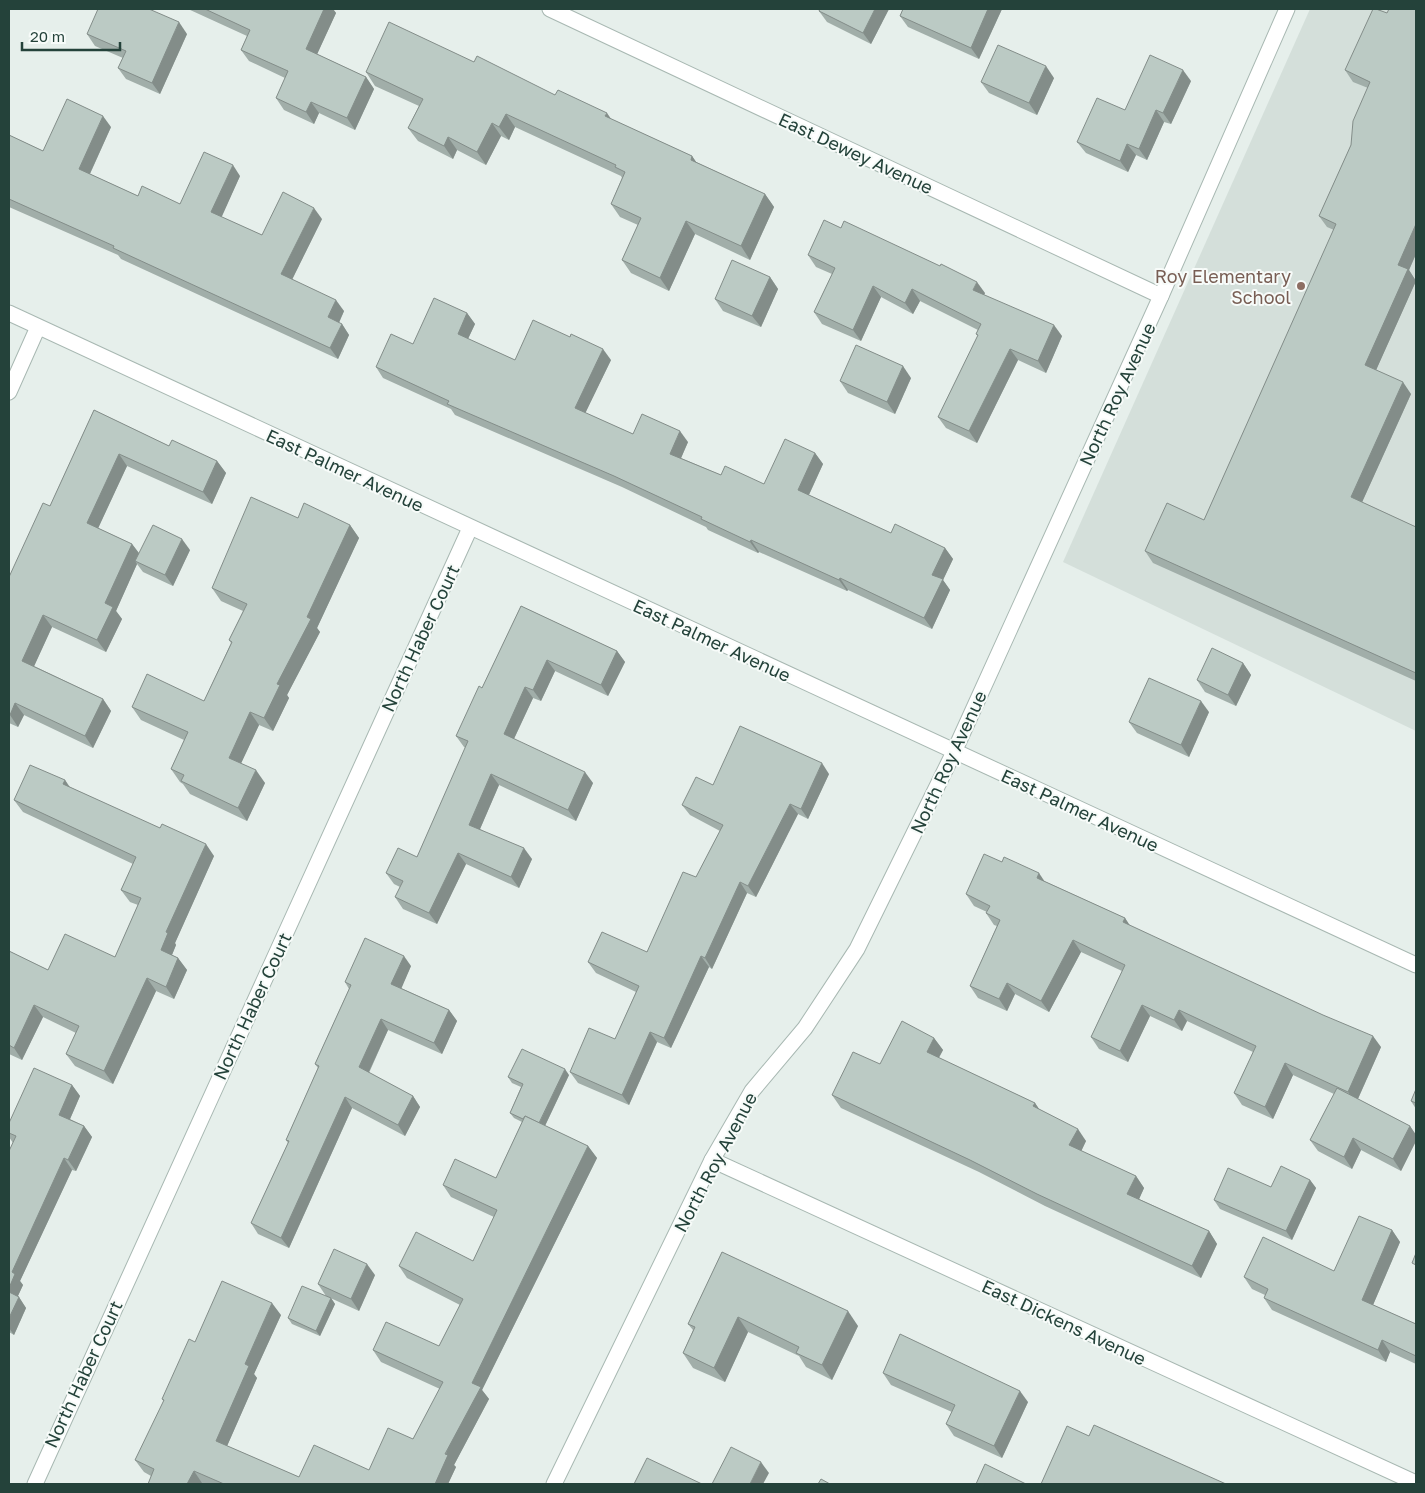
<svg xmlns="http://www.w3.org/2000/svg" width="1425" height="1493" font-family="'Golos Text',sans-serif">
<rect width="100%" height="100%" fill="#e6efeb"/>
<path fill="#d4dfda" d="M 1310,9 L 1416,9 L 1416,731 L 1063,562 Z"/>
<g fill="none" stroke-linecap="round" stroke-linejoin="round">
<defs>
<g id="minor">
<path d="M 550,9 L 1161,296"/>
<path d="M 9,313 L 1416,965"/>
<path d="M 9,392 L 38,327"/>
<path d="M 712,1160 L 1416,1483"/>
<path d="M 35,1484 L 470,528"/>
<path d="M 554,1484 L 712,1160 L 752,1091 L 805,1028 L 857,949 L 954,752 L 1161,296 L 1287,9"/>
</g>
</defs>
<use href="#minor" stroke="#a8b8b2" stroke-width="17"/>
<use href="#minor" stroke="#fff" stroke-width="15"/>
</g>
<g fill="#a1aea9">
<path d="M 188,9 L 333,9 L 336,13 L 317,54 L 366,77 L 374,89 L 355,130 L 319,113 L 314,124 L 284,110 L 276,98 L 285,78 L 249,61 L 241,50 L 247,36 Z"/>
<path d="M 889,9 L 871,44 L 827,22 L 819,11 Z"/>
<path d="M 903,9 L 1002,9 L 979,59 L 908,27 L 900,16 Z"/>
<path d="M 1416,9 L 1416,254 L 1409,270 L 1416,281 L 1376,370 L 1411,394 L 1362,502 L 1416,527 L 1416,681 L 1153,563 L 1145,551 L 1204,520 L 1334,230 L 1327,227 L 1319,216 L 1351,145 L 1368,88 L 1353,82 L 1345,70 L 1387,13 Z"/>
<path d="M 87,34 L 187,34 L 160,94 L 126,79 L 118,68 L 123,58 L 95,46 Z"/>
<path d="M 474,62 L 555,95 L 611,119 L 692,156 L 696,162 L 765,194 L 774,207 L 750,260 L 695,234 L 669,291 L 631,273 L 622,260 L 638,225 L 620,217 L 611,204 L 622,178 L 621,176 L 515,127 L 509,140 L 501,136 L 486,165 L 457,150 L 453,159 L 418,141 L 408,128 L 419,106 L 375,86 L 366,72 Z"/>
<path d="M 1054,78 L 1037,115 L 989,93 L 981,82 Z"/>
<path d="M 1191,81 L 1171,124 L 1164,122 L 1147,160 L 1136,155 L 1128,172 L 1086,153 L 1077,142 L 1125,110 Z"/>
<path d="M 111,127 L 90,174 L 138,196 L 180,204 L 240,176 L 221,217 L 262,235 L 322,219 L 292,279 L 344,311 L 339,323 L 342,324 L 349,335 L 338,359 L 121,259 L 118,255 L 9,207 L 9,135 L 43,151 Z"/>
<path d="M 808,255 L 985,293 L 984,295 L 1062,336 L 1046,373 L 1018,360 L 977,443 L 946,428 L 938,417 L 978,336 L 976,334 L 978,330 L 920,301 L 913,314 L 881,297 L 861,341 L 822,324 L 814,312 L 832,274 L 816,267 Z"/>
<path d="M 770,277 L 778,289 L 761,327 L 723,311 L 715,299 Z"/>
<path d="M 467,313 L 475,324 L 468,339 L 515,360 L 611,360 L 585,413 L 633,434 L 688,442 L 681,458 L 721,475 L 764,484 L 815,453 L 823,464 L 809,495 L 891,533 L 945,548 L 953,559 L 943,580 L 950,590 L 932,629 L 848,590 L 847,591 L 759,552 L 758,553 L 708,530 L 706,527 L 622,487 L 455,415 L 451,409 L 383,378 L 376,367 L 413,344 Z"/>
<path d="M 911,378 L 895,414 L 848,393 L 840,381 Z"/>
<path d="M 94,410 L 169,446 L 217,461 L 226,473 L 212,504 L 127,466 L 98,528 L 132,544 L 139,553 L 190,550 L 173,586 L 143,572 L 137,564 L 116,611 L 122,619 L 106,652 L 52,627 L 34,666 L 103,699 L 111,711 L 93,748 L 24,715 L 18,727 L 9,723 L 9,577 L 50,506 Z"/>
<path d="M 298,518 L 350,525 L 359,538 L 317,628 L 320,632 L 287,695 L 289,698 L 273,731 L 259,725 L 241,763 L 265,783 L 247,821 L 190,794 L 183,784 L 180,782 L 171,769 L 184,740 L 141,720 L 132,707 L 204,701 L 231,643 L 229,640 L 243,611 L 221,601 L 212,588 Z"/>
<path d="M 521,606 L 617,651 L 625,662 L 608,696 L 555,671 L 541,701 L 533,698 L 514,739 L 593,783 L 576,821 L 499,785 L 480,829 L 532,859 L 519,888 L 466,864 L 437,924 L 403,909 L 395,897 L 400,887 L 394,884 L 386,873 L 417,857 L 466,748 L 464,747 L 456,736 L 482,688 Z"/>
<path d="M 1243,663 L 1251,675 L 1236,706 L 1205,692 L 1197,680 Z"/>
<path d="M 1209,712 L 1189,757 L 1137,733 L 1129,722 Z"/>
<path d="M 829,774 L 808,819 L 798,814 L 756,897 L 747,893 L 712,969 L 709,967 L 671,1048 L 657,1042 L 629,1105 L 578,1083 L 570,1072 L 615,1039 L 636,992 L 596,973 L 588,962 L 647,952 L 696,877 L 720,831 L 690,815 L 682,805 L 713,785 Z"/>
<path d="M 65,780 L 70,787 L 214,856 L 175,943 L 176,945 L 172,955 L 178,958 L 187,970 L 174,999 L 156,991 L 113,1084 L 75,1066 L 66,1054 L 76,1033 L 43,1017 L 22,1060 L 9,1054 L 9,951 L 48,970 L 115,957 L 138,905 L 130,902 L 121,890 L 133,864 L 23,812 L 14,800 Z"/>
<path d="M 1044,881 L 1125,918 L 1129,925 L 1381,1047 L 1358,1099 L 1410,1126 L 1416,1135 L 1416,1141 L 1401,1171 L 1361,1150 L 1352,1169 L 1318,1151 L 1310,1140 L 1334,1094 L 1293,1075 L 1273,1119 L 1242,1105 L 1234,1093 L 1253,1052 L 1187,1021 L 1182,1031 L 1150,1016 L 1128,1062 L 1099,1049 L 1091,1037 L 1122,971 L 1081,952 L 1049,1012 L 1015,994 L 1007,1011 L 978,998 L 970,986 L 997,926 L 994,925 L 986,913 L 987,912 L 974,906 L 966,894 Z"/>
<path d="M 411,966 L 401,988 L 449,1010 L 457,1021 L 442,1054 L 388,1030 L 369,1073 L 413,1096 L 420,1107 L 405,1136 L 352,1108 L 289,1248 L 258,1234 L 251,1223 L 288,1143 L 286,1140 L 318,1068 L 315,1064 L 349,989 L 345,982 Z"/>
<path d="M 934,1038 L 943,1050 L 939,1058 L 1035,1103 L 1039,1109 L 1086,1141 L 1081,1151 L 1136,1176 L 1144,1188 L 1139,1199 L 1209,1231 L 1217,1244 L 1201,1278 L 1045,1206 L 979,1172 L 841,1108 L 832,1095 L 880,1064 Z"/>
<path d="M 569,1075 L 545,1126 L 588,1146 L 597,1158 L 482,1390 L 489,1399 L 454,1465 L 456,1467 L 448,1484 L 205,1484 L 202,1483 L 202,1484 L 148,1484 L 151,1476 L 144,1472 L 135,1460 L 164,1402 L 162,1399 L 195,1342 L 281,1315 L 254,1374 L 257,1378 L 227,1446 L 299,1477 L 369,1470 L 413,1439 L 440,1389 L 381,1362 L 373,1350 L 439,1346 L 460,1305 L 407,1278 L 399,1266 L 473,1261 L 494,1217 L 451,1197 L 443,1185 L 496,1178 L 522,1122 L 514,1118 L 510,1113 L 521,1087 L 512,1083 L 508,1077 Z"/>
<path d="M 72,1085 L 80,1096 L 70,1119 L 84,1126 L 92,1137 L 76,1171 L 72,1170 L 20,1281 L 23,1285 L 18,1296 L 26,1308 L 14,1335 L 9,1332 L 9,1151 L 13,1143 L 9,1137 L 9,1123 Z"/>
<path d="M 1416,1089 L 1416,1109 L 1411,1101 Z"/>
<path d="M 1310,1180 L 1316,1188 L 1292,1240 L 1220,1209 L 1214,1200 Z"/>
<path d="M 1392,1230 L 1400,1242 L 1373,1305 L 1416,1324 L 1416,1364 L 1390,1352 L 1386,1362 L 1272,1310 L 1264,1298 L 1265,1295 L 1252,1289 L 1244,1277 L 1334,1271 Z"/>
<path d="M 722,1252 L 858,1326 L 832,1380 L 806,1367 L 799,1356 L 748,1332 L 725,1382 L 693,1368 L 683,1353 L 693,1330 L 688,1324 Z"/>
<path d="M 375,1275 L 359,1311 L 326,1296 L 318,1284 Z"/>
<path d="M 331,1298 L 335,1304 L 320,1336 L 292,1324 L 288,1318 Z"/>
<path d="M 883,1373 L 1028,1402 L 1002,1458 L 954,1436 L 946,1424 L 952,1412 L 891,1385 Z"/>
</g>
<g fill="#838d89">
<path d="M 324,9 L 333,9 L 336,13 L 314,61 L 306,49 Z"/>
<path d="M 875,9 L 889,9 L 871,44 L 863,33 Z"/>
<path d="M 988,9 L 1002,9 L 979,59 L 971,48 Z"/>
<path d="M 179,22 L 187,34 L 160,94 L 152,83 Z"/>
<path d="M 1046,66 L 1054,78 L 1037,115 L 1029,103 Z"/>
<path d="M 1183,70 L 1191,81 L 1171,124 L 1163,113 Z"/>
<path d="M 366,77 L 374,89 L 355,130 L 347,118 Z"/>
<path d="M 311,102 L 319,113 L 314,124 L 306,112 Z"/>
<path d="M 1156,110 L 1164,122 L 1147,160 L 1139,149 Z"/>
<path d="M 607,113 L 616,126 L 605,116 Z"/>
<path d="M 506,114 L 515,127 L 509,140 L 499,127 Z"/>
<path d="M 103,116 L 111,127 L 87,180 L 79,169 Z"/>
<path d="M 492,123 L 501,136 L 486,165 L 477,152 Z"/>
<path d="M 448,137 L 457,150 L 453,159 L 444,146 Z"/>
<path d="M 1127,144 L 1136,155 L 1128,172 L 1120,161 Z"/>
<path d="M 692,156 L 701,169 L 691,160 Z"/>
<path d="M 233,165 L 240,176 L 219,223 L 211,212 Z"/>
<path d="M 765,194 L 774,207 L 750,260 L 741,246 Z"/>
<path d="M 314,208 L 322,219 L 289,286 L 281,274 Z"/>
<path d="M 686,221 L 695,234 L 669,291 L 660,278 Z"/>
<path d="M 1416,224 L 1416,254 L 1409,270 L 1416,281 L 1373,377 L 1365,365 L 1398,265 Z"/>
<path d="M 770,277 L 778,289 L 761,327 L 752,316 Z"/>
<path d="M 977,282 L 985,293 L 981,301 L 973,290 Z"/>
<path d="M 873,286 L 881,297 L 861,341 L 853,330 Z"/>
<path d="M 912,289 L 920,301 L 913,314 L 905,303 Z"/>
<path d="M 336,300 L 344,311 L 336,329 L 328,317 Z"/>
<path d="M 467,313 L 475,324 L 465,345 L 458,334 Z"/>
<path d="M 342,324 L 349,335 L 338,359 L 330,348 Z"/>
<path d="M 1054,325 L 1062,336 L 1046,373 L 1038,361 Z"/>
<path d="M 603,349 L 611,360 L 582,420 L 575,408 Z"/>
<path d="M 1010,349 L 1018,360 L 977,443 L 969,431 Z"/>
<path d="M 903,366 L 911,378 L 895,414 L 887,402 Z"/>
<path d="M 1403,382 L 1411,394 L 1359,509 L 1351,497 Z"/>
<path d="M 680,431 L 688,442 L 678,465 L 670,454 Z"/>
<path d="M 815,453 L 823,464 L 806,501 L 798,490 Z"/>
<path d="M 119,454 L 127,466 L 95,535 L 87,523 Z"/>
<path d="M 217,461 L 226,473 L 212,504 L 203,492 Z"/>
<path d="M 350,525 L 359,538 L 317,628 L 320,632 L 287,695 L 289,698 L 273,731 L 264,718 L 277,684 L 307,617 Z"/>
<path d="M 182,539 L 190,550 L 173,586 L 165,575 Z"/>
<path d="M 751,540 L 759,552 L 758,553 L 750,542 Z"/>
<path d="M 132,544 L 141,556 L 135,561 L 137,564 L 116,611 L 122,619 L 106,652 L 97,640 L 105,603 Z"/>
<path d="M 945,548 L 953,559 L 943,580 L 950,590 L 932,629 L 924,618 L 932,575 Z"/>
<path d="M 840,578 L 848,590 L 847,591 L 839,580 Z"/>
<path d="M 43,615 L 52,627 L 31,673 L 22,661 Z"/>
<path d="M 617,651 L 625,662 L 608,696 L 601,685 Z"/>
<path d="M 547,660 L 555,671 L 541,701 L 533,690 Z"/>
<path d="M 1243,663 L 1251,675 L 1236,706 L 1228,695 Z"/>
<path d="M 525,687 L 533,698 L 511,745 L 504,734 Z"/>
<path d="M 103,699 L 111,711 L 93,748 L 85,736 Z"/>
<path d="M 1201,701 L 1209,712 L 1189,757 L 1181,745 Z"/>
<path d="M 15,703 L 24,715 L 18,727 L 10,715 Z"/>
<path d="M 250,712 L 259,725 L 238,770 L 229,758 Z"/>
<path d="M 822,763 L 829,774 L 808,819 L 801,809 Z"/>
<path d="M 256,770 L 265,783 L 247,821 L 238,808 Z"/>
<path d="M 585,772 L 593,783 L 576,821 L 568,810 Z"/>
<path d="M 491,774 L 499,785 L 477,836 L 469,825 Z"/>
<path d="M 65,780 L 73,793 L 63,784 Z"/>
<path d="M 790,804 L 798,814 L 756,897 L 748,886 Z"/>
<path d="M 206,844 L 214,856 L 175,943 L 176,945 L 169,962 L 161,950 L 166,932 Z"/>
<path d="M 524,848 L 532,859 L 519,888 L 511,877 Z"/>
<path d="M 458,853 L 466,864 L 437,924 L 429,913 Z"/>
<path d="M 1039,873 L 1047,885 L 1037,878 Z"/>
<path d="M 740,882 L 747,893 L 712,969 L 705,958 Z"/>
<path d="M 1125,918 L 1133,930 L 1123,922 Z"/>
<path d="M 1073,940 L 1081,952 L 1049,1012 L 1041,1001 Z"/>
<path d="M 404,956 L 411,966 L 399,994 L 391,984 Z"/>
<path d="M 701,956 L 709,967 L 671,1048 L 664,1038 Z"/>
<path d="M 178,958 L 187,970 L 174,999 L 166,987 Z"/>
<path d="M 147,978 L 156,991 L 113,1084 L 104,1071 Z"/>
<path d="M 1007,983 L 1015,994 L 1007,1011 L 999,999 Z"/>
<path d="M 34,1005 L 43,1017 L 22,1060 L 14,1048 Z"/>
<path d="M 1142,1005 L 1150,1016 L 1128,1062 L 1120,1051 Z"/>
<path d="M 449,1010 L 457,1021 L 442,1054 L 434,1043 Z"/>
<path d="M 1179,1010 L 1187,1021 L 1182,1031 L 1174,1020 Z"/>
<path d="M 381,1019 L 388,1030 L 366,1078 L 359,1067 Z"/>
<path d="M 650,1032 L 657,1042 L 629,1105 L 622,1095 Z"/>
<path d="M 1373,1036 L 1381,1047 L 1356,1103 L 1348,1092 Z"/>
<path d="M 934,1038 L 943,1050 L 935,1064 L 927,1052 Z"/>
<path d="M 1285,1063 L 1293,1075 L 1273,1119 L 1265,1107 Z"/>
<path d="M 565,1069 L 569,1075 L 542,1132 L 538,1126 Z"/>
<path d="M 72,1085 L 80,1096 L 67,1126 L 59,1115 Z"/>
<path d="M 413,1096 L 420,1107 L 405,1136 L 398,1125 Z"/>
<path d="M 345,1097 L 352,1108 L 289,1248 L 281,1238 Z"/>
<path d="M 1035,1103 L 1043,1115 L 1033,1106 Z"/>
<path d="M 84,1126 L 92,1137 L 76,1171 L 68,1160 Z"/>
<path d="M 1410,1126 L 1416,1135 L 1416,1141 L 1401,1171 L 1393,1159 Z"/>
<path d="M 1078,1129 L 1086,1141 L 1078,1158 L 1069,1145 Z"/>
<path d="M 1353,1138 L 1361,1150 L 1352,1169 L 1344,1157 Z"/>
<path d="M 588,1146 L 597,1158 L 482,1390 L 489,1399 L 454,1465 L 456,1467 L 448,1484 L 435,1484 L 472,1383 Z"/>
<path d="M 64,1158 L 72,1170 L 20,1281 L 23,1285 L 15,1302 L 9,1293 L 9,1288 L 12,1272 Z"/>
<path d="M 1136,1176 L 1144,1188 L 1136,1206 L 1127,1194 Z"/>
<path d="M 1310,1180 L 1316,1188 L 1292,1240 L 1286,1231 Z"/>
<path d="M 1392,1230 L 1400,1242 L 1370,1312 L 1362,1300 Z"/>
<path d="M 1209,1231 L 1217,1244 L 1201,1278 L 1192,1266 Z"/>
<path d="M 367,1264 L 375,1275 L 359,1311 L 351,1299 Z"/>
<path d="M 19,1297 L 26,1308 L 14,1335 L 9,1328 L 9,1318 Z"/>
<path d="M 331,1298 L 335,1304 L 320,1336 L 316,1331 Z"/>
<path d="M 272,1303 L 281,1315 L 254,1374 L 257,1378 L 224,1453 L 216,1441 L 245,1364 Z"/>
<path d="M 848,1311 L 858,1326 L 832,1380 L 822,1365 Z"/>
<path d="M 738,1317 L 748,1332 L 725,1382 L 714,1368 Z"/>
<path d="M 1382,1340 L 1390,1352 L 1386,1362 L 1378,1350 Z"/>
<path d="M 1020,1391 L 1028,1402 L 1002,1458 L 994,1446 Z"/>
<path d="M 761,1462 L 769,1473 L 763,1484 L 750,1484 Z"/>
<path d="M 194,1471 L 202,1483 L 202,1484 L 187,1484 Z"/>
</g>
<g fill="#bbcac4" stroke="#838d89">
<path d="M 98,9 L 149,9 L 179,22 L 152,83 L 118,68 L 126,51 L 87,34 Z"/>
<path d="M 205,9 L 324,9 L 306,49 L 366,77 L 347,118 L 311,102 L 306,112 L 276,98 L 288,71 L 241,50 L 250,30 Z"/>
<path d="M 820,9 L 875,9 L 863,33 L 819,11 Z"/>
<path d="M 903,9 L 988,9 L 971,48 L 900,16 Z"/>
<path d="M 1373,9 L 1376,9 L 1387,13 L 1389,9 L 1416,9 L 1416,224 L 1398,265 L 1408,269 L 1365,365 L 1403,382 L 1351,497 L 1416,527 L 1416,673 L 1145,551 L 1167,503 L 1204,520 L 1336,224 L 1319,216 L 1351,145 L 1353,121 L 1370,82 L 1345,70 Z"/>
<path d="M 389,22 L 474,62 L 477,56 L 555,95 L 558,90 L 607,113 L 605,116 L 692,156 L 691,160 L 765,194 L 741,246 L 686,221 L 660,278 L 622,260 L 641,218 L 611,204 L 625,172 L 615,167 L 616,165 L 506,114 L 499,127 L 492,123 L 477,152 L 448,137 L 444,146 L 408,128 L 423,99 L 366,72 Z"/>
<path d="M 998,45 L 1046,66 L 1029,103 L 981,82 Z"/>
<path d="M 1150,55 L 1183,70 L 1163,113 L 1156,110 L 1139,149 L 1127,144 L 1120,161 L 1077,142 L 1097,98 L 1125,110 Z"/>
<path d="M 67,99 L 103,116 L 79,169 L 138,196 L 142,186 L 180,204 L 204,152 L 233,165 L 211,212 L 262,235 L 283,192 L 314,208 L 281,274 L 336,300 L 328,317 L 342,324 L 330,348 L 113,248 L 114,246 L 9,199 L 9,135 L 43,151 Z"/>
<path d="M 824,220 L 841,228 L 844,221 L 940,266 L 941,264 L 977,282 L 973,290 L 1054,325 L 1038,361 L 1010,349 L 969,431 L 938,417 L 978,335 L 976,334 L 981,324 L 912,289 L 905,303 L 873,286 L 853,330 L 814,312 L 835,268 L 808,255 Z"/>
<path d="M 732,260 L 770,277 L 752,316 L 715,299 Z"/>
<path d="M 434,298 L 467,313 L 458,334 L 515,360 L 533,320 L 570,337 L 571,334 L 603,349 L 575,408 L 633,434 L 642,414 L 680,431 L 670,454 L 721,475 L 725,466 L 764,484 L 785,439 L 815,453 L 798,490 L 891,533 L 895,524 L 945,548 L 932,575 L 943,579 L 924,618 L 840,578 L 839,580 L 751,540 L 750,542 L 701,519 L 702,517 L 614,476 L 447,404 L 449,401 L 376,367 L 391,334 L 413,344 Z"/>
<path d="M 856,345 L 903,366 L 887,402 L 840,381 Z"/>
<path d="M 94,410 L 169,446 L 172,440 L 217,461 L 203,492 L 119,454 L 87,523 L 132,544 L 105,603 L 113,607 L 97,640 L 43,615 L 22,661 L 103,699 L 85,736 L 15,703 L 10,715 L 9,714 L 9,577 L 43,503 L 50,506 Z"/>
<path d="M 251,497 L 298,518 L 304,503 L 350,525 L 307,617 L 311,619 L 277,684 L 280,685 L 264,718 L 250,712 L 229,758 L 256,770 L 238,808 L 181,781 L 184,775 L 171,769 L 188,732 L 132,707 L 147,674 L 204,701 L 232,642 L 229,640 L 247,604 L 212,588 Z"/>
<path d="M 153,525 L 182,539 L 165,575 L 135,561 Z"/>
<path d="M 521,606 L 617,651 L 601,685 L 547,660 L 533,690 L 525,687 L 504,734 L 585,772 L 568,810 L 491,774 L 469,825 L 524,848 L 511,877 L 458,853 L 429,913 L 395,897 L 403,881 L 386,873 L 398,848 L 417,857 L 468,741 L 456,736 L 479,686 L 482,688 Z"/>
<path d="M 1212,648 L 1243,663 L 1228,695 L 1197,680 Z"/>
<path d="M 1149,678 L 1201,701 L 1181,745 L 1129,722 Z"/>
<path d="M 740,726 L 822,763 L 801,809 L 790,804 L 748,886 L 740,882 L 705,958 L 701,956 L 664,1038 L 650,1032 L 622,1095 L 570,1072 L 589,1028 L 615,1039 L 639,986 L 588,962 L 602,932 L 647,952 L 683,872 L 696,877 L 723,825 L 682,805 L 696,777 L 713,785 Z"/>
<path d="M 30,765 L 65,780 L 63,784 L 160,828 L 162,824 L 206,844 L 166,932 L 168,933 L 161,950 L 178,958 L 166,987 L 147,978 L 104,1071 L 66,1054 L 79,1026 L 34,1005 L 14,1048 L 9,1045 L 9,951 L 48,970 L 65,934 L 115,957 L 141,898 L 121,890 L 136,857 L 14,800 Z"/>
<path d="M 984,854 L 1002,862 L 1004,857 L 1039,873 L 1037,878 L 1125,918 L 1123,922 L 1323,1015 L 1373,1036 L 1348,1092 L 1285,1063 L 1265,1107 L 1234,1093 L 1256,1046 L 1179,1010 L 1174,1020 L 1142,1005 L 1120,1051 L 1091,1037 L 1125,965 L 1073,940 L 1041,1001 L 1007,983 L 999,999 L 970,986 L 1000,920 L 986,913 L 990,906 L 966,894 Z"/>
<path d="M 365,938 L 404,956 L 391,984 L 449,1010 L 434,1043 L 381,1019 L 359,1067 L 413,1096 L 398,1125 L 345,1097 L 281,1238 L 251,1223 L 289,1141 L 286,1140 L 319,1066 L 315,1064 L 351,985 L 345,982 Z"/>
<path d="M 902,1021 L 934,1038 L 927,1052 L 1035,1103 L 1033,1106 L 1078,1129 L 1069,1145 L 1136,1176 L 1127,1194 L 1209,1231 L 1192,1266 L 1037,1194 L 970,1160 L 832,1095 L 853,1052 L 880,1064 Z"/>
<path d="M 522,1049 L 565,1069 L 539,1123 L 525,1116 L 523,1119 L 510,1113 L 523,1084 L 508,1077 Z"/>
<path d="M 34,1068 L 72,1085 L 59,1115 L 84,1126 L 68,1160 L 64,1158 L 12,1272 L 15,1274 L 9,1288 L 9,1151 L 16,1136 L 9,1133 L 9,1123 Z"/>
<path d="M 1337,1088 L 1410,1126 L 1393,1159 L 1353,1138 L 1344,1157 L 1310,1140 Z"/>
<path d="M 1416,1089 L 1416,1103 L 1411,1101 Z"/>
<path d="M 525,1116 L 588,1146 L 472,1383 L 481,1387 L 445,1454 L 448,1455 L 435,1484 L 224,1484 L 194,1471 L 187,1484 L 148,1484 L 154,1469 L 135,1460 L 164,1400 L 162,1399 L 189,1339 L 195,1342 L 222,1281 L 272,1303 L 245,1364 L 249,1366 L 216,1441 L 299,1477 L 314,1445 L 369,1470 L 388,1428 L 413,1439 L 443,1382 L 373,1350 L 386,1322 L 439,1346 L 463,1299 L 399,1266 L 416,1232 L 473,1261 L 497,1210 L 443,1185 L 455,1159 L 496,1178 Z"/>
<path d="M 1281,1166 L 1310,1180 L 1286,1231 L 1214,1200 L 1228,1168 L 1271,1187 Z"/>
<path d="M 1359,1216 L 1392,1230 L 1362,1300 L 1416,1324 L 1416,1356 L 1382,1340 L 1378,1350 L 1264,1298 L 1268,1289 L 1244,1277 L 1263,1237 L 1334,1271 Z"/>
<path d="M 334,1249 L 367,1264 L 351,1299 L 318,1284 Z"/>
<path d="M 722,1252 L 848,1311 L 822,1365 L 796,1353 L 799,1347 L 738,1317 L 714,1368 L 683,1353 L 695,1327 L 688,1324 Z"/>
<path d="M 1416,1253 L 1416,1265 L 1412,1263 Z"/>
<path d="M 302,1286 L 331,1298 L 316,1331 L 288,1318 Z"/>
<path d="M 9,1292 L 19,1297 L 9,1318 Z"/>
<path d="M 900,1334 L 1020,1391 L 994,1446 L 946,1424 L 955,1405 L 883,1373 Z"/>
<path d="M 1094,1425 L 1226,1484 L 1041,1484 L 1067,1426 L 1089,1436 Z"/>
<path d="M 731,1447 L 761,1462 L 750,1484 L 712,1484 Z"/>
<path d="M 647,1458 L 702,1484 L 634,1484 Z"/>
<path d="M 985,1464 L 1026,1484 L 976,1484 Z"/>
<path d="M 821,1479 L 830,1484 L 818,1484 Z"/>
</g>
<circle fill="#8d6e63" stroke="#f7fbf9" stroke-width="2" cx="1301" cy="286" r="5"/>
<g text-anchor="middle" dominant-baseline="central" stroke-width="4" stroke-linejoin="round" paint-order="stroke">
<g font-size="18" fill="#24423a" stroke="#f7fbf9">
<text transform="translate(856 153) rotate(25)">East Dewey Avenue</text>
<text transform="translate(1117 394) rotate(-65)">North Roy Avenue</text>
<text transform="translate(345 470) rotate(25)">East Palmer Avenue</text>
<text transform="translate(420 638) rotate(-65)">North Haber Court</text>
<text transform="translate(712 640) rotate(25)">East Palmer Avenue</text>
<text transform="translate(948 762) rotate(-65)">North Roy Avenue</text>
<text transform="translate(1080 810) rotate(25)">East Palmer Avenue</text>
<text transform="translate(252 1006) rotate(-65)">North Haber Court</text>
<text transform="translate(715 1162) rotate(-62)">North Roy Avenue</text>
<text transform="translate(1064 1322) rotate(25)">East Dickens Avenue</text>
<text transform="translate(83 1374) rotate(-65)">North Haber Court</text>
</g>
<g font-size="18" fill="#785e54" stroke="#f7fbf9" text-anchor="end">
<text x="1291" y="276">Roy Elementary<tspan x="1291" dy="21">School</tspan></text>
</g>
</g>
<rect width="1425" height="1493" fill="none" stroke="#24423a" stroke-width="20"/>
<path d="M22 42v8h98v-8" fill="none" stroke="#24423a" stroke-width="2.5"/>
<text x="30" y="42" font-size="15" fill="#24423a" stroke="#f7fbf9" stroke-width="4" paint-order="stroke">20 m</text>
</svg>
